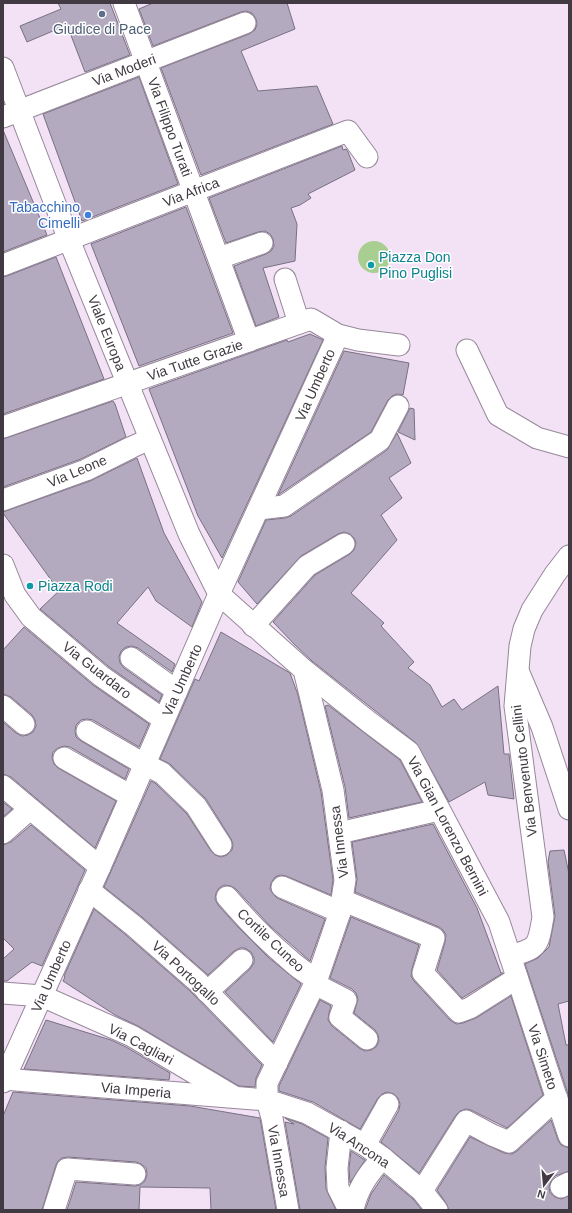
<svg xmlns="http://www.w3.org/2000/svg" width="572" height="1213" font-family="Arial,sans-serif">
<rect width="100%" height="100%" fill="#f3e2f6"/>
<circle fill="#a8ce91" cx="374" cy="257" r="16"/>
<g fill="#b3aabf" stroke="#797084">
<path d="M 58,3 L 110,3 L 130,55 L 85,72 L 67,25 L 27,42 L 20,26 L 61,9 Z"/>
<path d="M 153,3 L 287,3 L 295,29 L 241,51 L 258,91 L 317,86 L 333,124 L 201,175 L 161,68 L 249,34 L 255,30 L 257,24 L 256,19 L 252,13 L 246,11 L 241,12 L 153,46 L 139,9 Z"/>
<path d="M 139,77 L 178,184 L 82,221 L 43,114 Z"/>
<path d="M 3,130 L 47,235 L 3,252 Z"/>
<path d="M 342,146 L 343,150 L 346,149 L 348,152 L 355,170 L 308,194 L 311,198 L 300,205 L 291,208 L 297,224 L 295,261 L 263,268 L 279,317 L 256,326 L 234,266 L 266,254 L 271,251 L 274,246 L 273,239 L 270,234 L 265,231 L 258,232 L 226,243 L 209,198 Z"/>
<path d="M 186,207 L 233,333 L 139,366 L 91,244 Z"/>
<path d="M 56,257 L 104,379 L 3,414 L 3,277 L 7,276 Z"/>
<path d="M 310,334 L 323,340 L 222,558 L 198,516 L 149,389 L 287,340 L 288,342 Z"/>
<path d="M 344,351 L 409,363 L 403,395 L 397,394 L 392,396 L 388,400 L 371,432 L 278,495 Z"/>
<path d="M 113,401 L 115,404 L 126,437 L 81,459 L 3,487 L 3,439 Z"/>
<path d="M 410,408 L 414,409 L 415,440 L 398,432 Z"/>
<path d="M 397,433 L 411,463 L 389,478 L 402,498 L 381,515 L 397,540 L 351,593 L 384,623 L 381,626 L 414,662 L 408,668 L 430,685 L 442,707 L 454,699 L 462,710 L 498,686 L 504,754 L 509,754 L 514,799 L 488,795 L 485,782 L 449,802 L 416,743 L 312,661 L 295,645 L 273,622 L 315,575 L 350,554 L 354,550 L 356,543 L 354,538 L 350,534 L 344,532 L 338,534 L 301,556 L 257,604 L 238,582 L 266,520 L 285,518 L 291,516 L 387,450 Z"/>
<path d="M 137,458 L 164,533 L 202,602 L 192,627 L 156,601 L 148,587 L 117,623 L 175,664 L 172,672 L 138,648 L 132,646 L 126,647 L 121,651 L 119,657 L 120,663 L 124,668 L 162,695 L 159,702 L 108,666 L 40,609 L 59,591 L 3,513 L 3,512 L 90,481 Z"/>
<path d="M 24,627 L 93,685 L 149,724 L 139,747 L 93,720 L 87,719 L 81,720 L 76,725 L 75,731 L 76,737 L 81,741 L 129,769 L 125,779 L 70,747 L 64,746 L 58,748 L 53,752 L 52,758 L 54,764 L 58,768 L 116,801 L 95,848 L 11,777 L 3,774 L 3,722 L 16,733 L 22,736 L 28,735 L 33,732 L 36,726 L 35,720 L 32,715 L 11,697 L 3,694 L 3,650 Z"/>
<path d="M 221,632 L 290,673 L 298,695 L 321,792 L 333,880 L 331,895 L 286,876 L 280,875 L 275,877 L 271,883 L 270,889 L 273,894 L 277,898 L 325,919 L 310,961 L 270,926 L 236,889 L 231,886 L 224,885 L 219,888 L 216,893 L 215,899 L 218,905 L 239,928 L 268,957 L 301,984 L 273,1042 L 225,992 L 250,969 L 254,963 L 254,958 L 251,952 L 245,948 L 240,948 L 234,951 L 208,975 L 142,917 L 104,887 L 151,781 L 155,783 L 187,814 L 211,851 L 215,855 L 221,857 L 227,855 L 232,850 L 233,844 L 231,839 L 206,799 L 170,764 L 160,759 L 195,679 L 199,681 Z"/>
<path d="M 328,705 L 400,760 L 422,802 L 349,818 L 345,787 L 325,706 Z"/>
<path d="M 3,802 L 12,809 L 3,817 Z"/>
<path d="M 433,824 L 477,908 L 501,973 L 503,973 L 462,998 L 437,970 L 445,942 L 446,935 L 443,930 L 439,927 L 355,892 L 357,879 L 352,842 Z"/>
<path d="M 31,825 L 85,870 L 42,966 L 32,962 L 7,981 L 3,981 L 3,959 L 14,949 L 3,938 L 3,845 L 11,842 Z"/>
<path d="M 564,850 L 569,874 L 569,1001 L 558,1004 L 566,1045 L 569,1045 L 569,1097 L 525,964 L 538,958 L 549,947 L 555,916 L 548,862 L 550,851 Z"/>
<path d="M 94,909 L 126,935 L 190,991 L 262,1065 L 256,1078 L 255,1087 L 239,1086 L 138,1026 L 115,1015 L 63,981 L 65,977 L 64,976 Z"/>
<path d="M 351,917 L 419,945 L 412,969 L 411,976 L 414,981 L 450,1020 L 456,1024 L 463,1023 L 476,1018 L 511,996 L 543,1095 L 507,1128 L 471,1110 L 466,1109 L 460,1111 L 456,1115 L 419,1173 L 381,1142 L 399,1110 L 400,1104 L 398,1098 L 394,1094 L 387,1092 L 382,1094 L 378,1098 L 360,1129 L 313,1102 L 279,1091 L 279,1086 L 320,1000 L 331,1006 L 329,1013 L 328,1020 L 332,1026 L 359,1048 L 365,1051 L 371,1050 L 376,1047 L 379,1041 L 378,1035 L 375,1030 L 354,1013 L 358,999 L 356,993 L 352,989 L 330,978 Z"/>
<path d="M 46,1020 L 111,1040 L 126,1047 L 170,1073 L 169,1080 L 24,1069 Z"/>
<path d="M 13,1092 L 190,1106 L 260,1118 L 276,1210 L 211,1210 L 210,1188 L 140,1187 L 139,1210 L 67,1210 L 76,1182 L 135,1186 L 140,1185 L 145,1181 L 147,1174 L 146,1168 L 141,1164 L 136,1162 L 68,1157 L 62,1158 L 58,1161 L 56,1165 L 42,1210 L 3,1210 L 3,1116 Z"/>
<path d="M 285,1118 L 302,1124 L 328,1138 L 325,1167 L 326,1189 L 336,1210 L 300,1210 L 285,1122 L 294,1124 Z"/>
<path d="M 551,1120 L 558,1140 L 561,1145 L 569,1148 L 569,1171 L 555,1176 L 551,1181 L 549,1187 L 550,1193 L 555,1197 L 561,1199 L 569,1196 L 569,1210 L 449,1210 L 446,1203 L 437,1190 L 470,1137 L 504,1153 L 512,1154 L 517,1151 Z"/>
<path d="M 351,1151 L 365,1160 L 350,1183 L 349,1168 Z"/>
<path d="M 384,1175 L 413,1199 L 421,1209 L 420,1210 L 365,1210 L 371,1194 Z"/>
</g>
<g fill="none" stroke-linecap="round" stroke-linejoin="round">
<defs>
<g id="minor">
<path d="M 124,3 L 249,341"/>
<path d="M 3,68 L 69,240 L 189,534 L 219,594 L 304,670 L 333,790 L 345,880 L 340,912 L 317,979 L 267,1083 L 267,1100 L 272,1118 L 288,1210"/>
<path d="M 3,117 L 245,23"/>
<path d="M 219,258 L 262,243"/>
<path d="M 3,265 L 348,131 L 367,157"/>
<path d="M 285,279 L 299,323"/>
<path d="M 467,350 L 498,415 L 537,438 L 569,447"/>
<path d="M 3,427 L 311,319 L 338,335 L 358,340 L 399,345"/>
<path d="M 3,500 L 86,470 L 132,447 L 150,439"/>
<path d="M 259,509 L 284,506 L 380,440 L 398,406"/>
<path d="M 3,565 L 15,595 L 31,617 L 101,676 L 164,720"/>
<path d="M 253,626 L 307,566 L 344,544"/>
<path d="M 131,658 L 177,691"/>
<path d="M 304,670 L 369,722 L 409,752 L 499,922 L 569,1136"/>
<path d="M 519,673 L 542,727 L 569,809"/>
<path d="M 3,706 L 24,724"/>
<path d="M 87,731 L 144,764 L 162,773 L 196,806 L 221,845"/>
<path d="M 64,758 L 131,796"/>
<path d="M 3,786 L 100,867"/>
<path d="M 3,833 L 30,809"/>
<path d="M 339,833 L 439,810"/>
<path d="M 282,887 L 340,912"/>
<path d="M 89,890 L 134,926 L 198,982 L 277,1063"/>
<path d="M 227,897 C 245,918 263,937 284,955 C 294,964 304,973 317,979"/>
<path d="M 342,900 L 434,938 L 423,973 L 459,1012 L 470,1008 L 517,978"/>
<path d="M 510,956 C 539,948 538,946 543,917 L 515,706 L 520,646 L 524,629 L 532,610 L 555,574 L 569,556"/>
<path d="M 315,984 L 346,1000 L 340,1017 L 367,1039"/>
<path d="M 207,992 L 242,960"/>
<path d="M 3,993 L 42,996 L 132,1036 L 233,1096"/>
<path d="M 3,1079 L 267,1100 L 307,1113 L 365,1145 L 383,1158 L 422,1191 L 437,1210"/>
<path d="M 3,1082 L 100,867 L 219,594 L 338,335"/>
<path d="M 341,1131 L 337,1168 L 338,1188 L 349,1210"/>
<path d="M 365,1145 L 388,1104"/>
<path d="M 561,1187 L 569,1183"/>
<path d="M 422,1191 L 466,1121 L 492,1135 L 509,1142 L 557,1098"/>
<path d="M 54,1210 L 67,1169 L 135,1174"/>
<path d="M 353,1210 C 357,1189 368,1173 383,1158"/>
</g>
</defs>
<use href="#minor" stroke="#968799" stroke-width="23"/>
<use href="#minor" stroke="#fff" stroke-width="21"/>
</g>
<circle fill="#5c6f8a" stroke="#fff" stroke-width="1.5" cx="102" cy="14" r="4"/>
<circle fill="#3f7fe0" stroke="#fff" stroke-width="1.5" cx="88" cy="215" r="4"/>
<g fill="#0f9aa8" stroke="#fff" stroke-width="1.5">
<circle cx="371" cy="265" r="4"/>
<circle cx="30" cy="586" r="4"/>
</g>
<g text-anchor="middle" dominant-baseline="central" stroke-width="3" stroke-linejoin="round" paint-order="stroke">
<g font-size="14" fill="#4e5e75" stroke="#fff">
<text x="102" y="29">Giudice di Pace</text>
</g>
<g font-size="14" fill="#413a42" stroke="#fff">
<text transform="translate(124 70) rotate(-21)">Via Moderi</text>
<text transform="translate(170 127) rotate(70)">Via Filippo Turati</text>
<text transform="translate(191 192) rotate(-21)">Via Africa</text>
<text transform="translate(107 333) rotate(68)">Viale Europa</text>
<text transform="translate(195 360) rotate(-19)">Via Tutte Grazie</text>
<text transform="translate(315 385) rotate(-66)">Via Umberto</text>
<text transform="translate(77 471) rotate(-23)">Via Leone</text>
<text transform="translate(97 670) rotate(38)">Via Guardaro</text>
<text transform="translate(182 680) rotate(-66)">Via Umberto</text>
<text transform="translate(524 771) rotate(-97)">Via Benvenuto Cellini</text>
<text transform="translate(448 826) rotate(62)">Via Gian Lorenzo Bernini</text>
<text transform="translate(339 842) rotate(-97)">Via Innessa</text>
<text transform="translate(271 940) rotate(43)">Cortile Cuneo</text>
<text transform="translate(186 973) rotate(43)">Via Portogallo</text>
<text transform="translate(51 976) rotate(-66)">Via Umberto</text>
<text transform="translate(141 1044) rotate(28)">Via Cagliari</text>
<text transform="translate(543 1057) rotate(72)">Via Simeto</text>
<text transform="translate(136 1090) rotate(5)">Via Imperia</text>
<text transform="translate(359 1145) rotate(33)">Via Ancona</text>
<text transform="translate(279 1161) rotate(80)">Via Innessa</text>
</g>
<g font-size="14" fill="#366cbe" stroke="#fff" text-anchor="end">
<text x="80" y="207">Tabacchino<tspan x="80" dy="16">Cimelli</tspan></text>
</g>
<g font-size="14" fill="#0d838f" stroke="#fff" text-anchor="start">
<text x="379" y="257">Piazza Don<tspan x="379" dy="16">Pino Puglisi</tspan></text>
<text x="38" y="586">Piazza Rodi</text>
</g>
</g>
<rect width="572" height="1213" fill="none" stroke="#413a42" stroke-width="8"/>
<g transform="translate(544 1185) rotate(196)" stroke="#ffffff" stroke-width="3" paint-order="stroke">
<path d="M0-3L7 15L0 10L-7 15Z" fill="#413a42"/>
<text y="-6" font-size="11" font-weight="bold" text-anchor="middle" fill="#413a42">N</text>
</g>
</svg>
